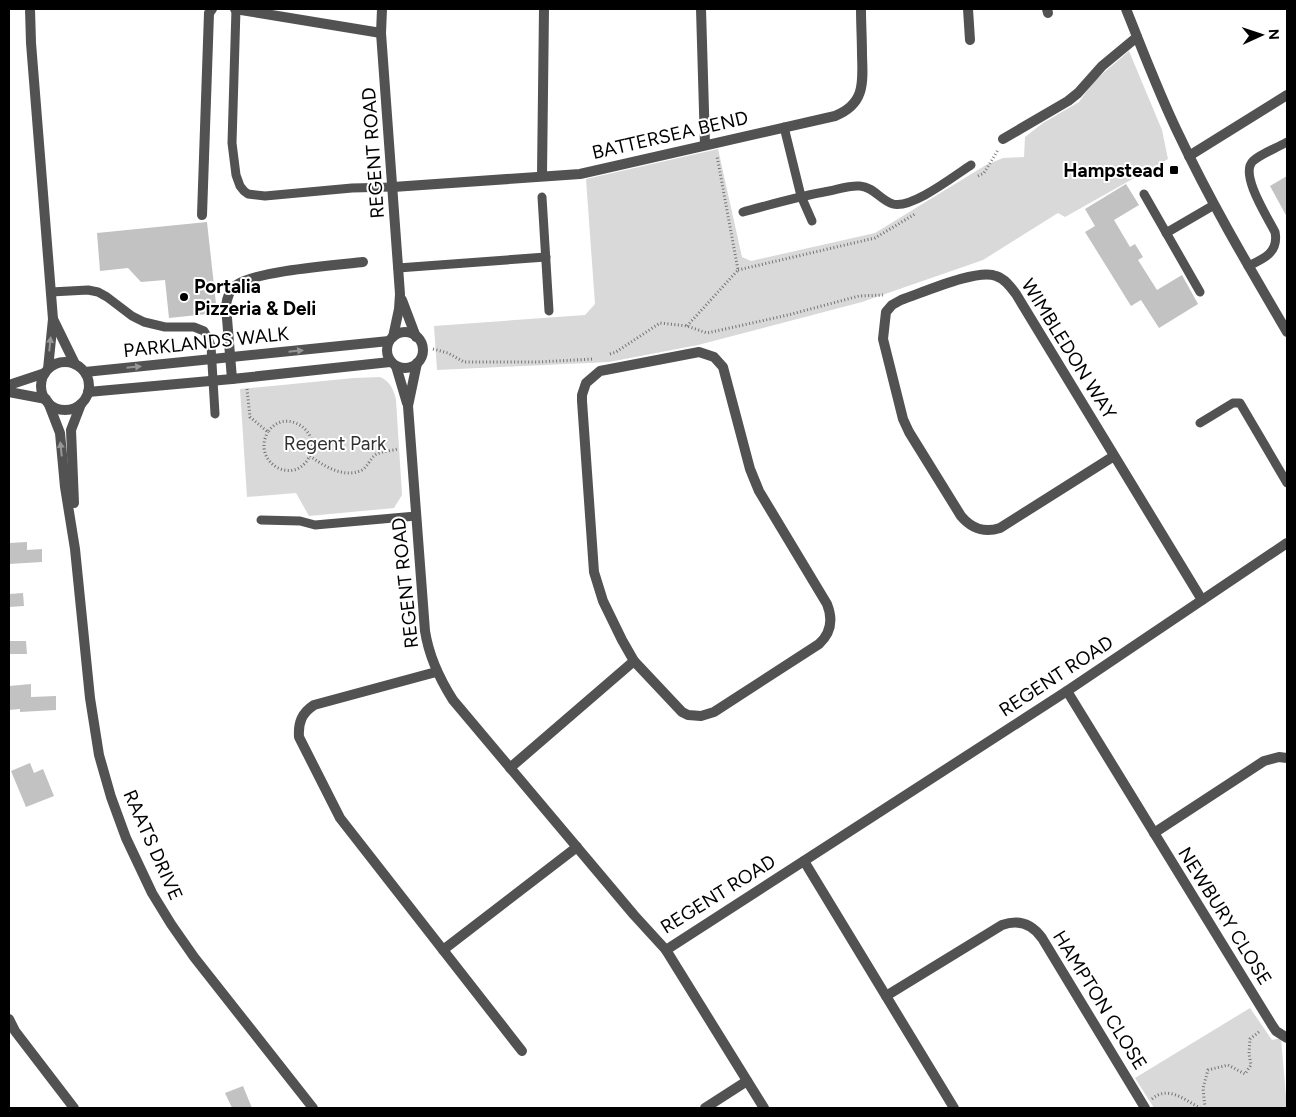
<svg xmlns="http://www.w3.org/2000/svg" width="1296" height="1117" font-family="Figtree,sans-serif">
<rect width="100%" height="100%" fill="#fff"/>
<g fill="#d9d9d9">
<path d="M 1129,51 L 1162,130 L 1168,159 L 1065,217 L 1058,213 L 983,260 L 862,302 L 698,345 L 609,362 L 437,370 L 434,326 L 585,315 L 595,304 L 586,179 L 718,149 L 742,257 L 751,261 L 875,233 L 986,165 L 1003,158 L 1024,157 L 1025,137 L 1043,123 L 1079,102 L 1094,81 Z"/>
<path d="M 380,377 C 390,381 394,390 396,400 L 402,495 L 394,508 L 309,516 L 296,493 L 247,497 L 240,389 L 354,378 Z"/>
<path d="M 1250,1008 L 1272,1040 L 1281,1038 L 1287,1108 L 1154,1108 L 1135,1078 Z"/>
</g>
<g fill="#c2c2c2">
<path d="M 1287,176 L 1287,217 L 1270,186 Z"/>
<path d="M 1126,184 L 1139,205 L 1114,220 L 1130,247 L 1135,244 L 1143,257 L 1138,260 L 1157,290 L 1182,275 L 1198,304 L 1159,328 L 1141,300 L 1131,306 L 1085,232 L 1095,226 L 1085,209 Z"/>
<path d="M 207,222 L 217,313 L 169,318 L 165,280 L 141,282 L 128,268 L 100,271 L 97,233 Z"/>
<path d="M 27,542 L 27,550 L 42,549 L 42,562 L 9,564 L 9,543 Z"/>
<path d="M 23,593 L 24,606 L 9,607 L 9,594 Z"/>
<path d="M 9,641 L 26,641 L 27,654 L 9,654 Z"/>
<path d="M 31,684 L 31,697 L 56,696 L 56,710 L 20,712 L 20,709 L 9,710 L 9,686 Z"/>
<path d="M 30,763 L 34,773 L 43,769 L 54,796 L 26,807 L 11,771 Z"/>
<path d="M 243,1086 L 252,1108 L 232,1108 L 225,1093 Z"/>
</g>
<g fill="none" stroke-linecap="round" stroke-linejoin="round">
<g stroke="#747474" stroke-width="3" stroke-dasharray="1 2.5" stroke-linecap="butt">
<path d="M 978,176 L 984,173 L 998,150"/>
<path d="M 738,270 L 875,238 L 915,214"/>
<path d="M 687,326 L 738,270 L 717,156"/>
<path d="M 433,349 L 448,353 L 464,362 L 537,362 L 594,359"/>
<path d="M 610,354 L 616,352 L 660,323 L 687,326 L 707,333 L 788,315 L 859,296 L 883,295"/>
<path d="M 247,389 L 250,417 L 268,432 C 285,406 325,432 308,459 C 292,486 251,461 268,432"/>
<path d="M 310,456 C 324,466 344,479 362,470 C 368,466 370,459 375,455 C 381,451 391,451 398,449"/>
<path d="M 1152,1099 C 1168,1085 1185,1100 1200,1108"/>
<path d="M 1205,1108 L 1203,1088 L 1208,1070 L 1228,1065 L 1245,1074 L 1251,1065 L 1249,1054 L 1250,1039 L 1260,1031"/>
</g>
<g stroke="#525252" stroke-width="9">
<path d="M 236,9 L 232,143 L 236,175 L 240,186 L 244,191 L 248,194 L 265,196 L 352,188 L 393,187"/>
<path d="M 784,127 L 801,196 L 812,221"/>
<path d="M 1144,194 L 1200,292"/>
<path d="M 542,197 L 549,311"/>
<path d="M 743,212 C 772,204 800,196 829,191 C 839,189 850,185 860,186 C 874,187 880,200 893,204 C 912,209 954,176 971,165"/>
<path d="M 1166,233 L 1214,205"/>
<path d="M 1248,266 C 1264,259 1279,252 1275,232 C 1268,218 1239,174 1253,161 C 1262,153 1277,148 1287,142"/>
<path d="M 398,268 L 546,257"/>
<path d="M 51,292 L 88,290 L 98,292 L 107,297 L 132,316 L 144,322 L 165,327 L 194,327 L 204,331 L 207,336 L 211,346 L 215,414"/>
<path d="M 1200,423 L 1233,403 L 1240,403 L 1287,483"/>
<path d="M 261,520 L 300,521 L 315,525 L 416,516"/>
</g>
<g stroke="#525252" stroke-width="10">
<path d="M 235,9 L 381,33"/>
<path d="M 382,9 L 381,33 L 400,294 L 399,309 L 393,337"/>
<path d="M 701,9 L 705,145"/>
<path d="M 968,9 L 970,40"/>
<path d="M 1047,9 L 1048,13"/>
<path d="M 1003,139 L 1068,101 L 1078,93 L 1102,66 L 1137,37"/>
<path d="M 1189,156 L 1287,95"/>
<path d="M 542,175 L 544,9"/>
<path d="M 393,187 L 580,174 L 835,116 C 865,104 863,83 862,55 C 862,40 861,24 861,9"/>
<path d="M 202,215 L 209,13 L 212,9"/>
<path d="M 402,300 L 416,337"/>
<circle cx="405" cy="350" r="18"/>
<path d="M 699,352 L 714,357 L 723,367 L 750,469 L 759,491 L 827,604 C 833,619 831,633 819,644 L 714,712 L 701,716 L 688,715 L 682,712 L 634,661 L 622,640 L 603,601 L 594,572 L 582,401 L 582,395 L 586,383 L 600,371 Z"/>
<path d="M 417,363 L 408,406 L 425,631 C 429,657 439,678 453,700 L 634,915 L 666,950 L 764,1108"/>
<path d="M 396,366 L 407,403"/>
<path d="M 85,372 L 389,341"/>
<path d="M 232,379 L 226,306 C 227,297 229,291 235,286 C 254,271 336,265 363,262"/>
<path d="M 88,392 L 232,379 L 390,362"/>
<path d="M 1114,456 L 1000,528 C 984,533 972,529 961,516 L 909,432 L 903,419 L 883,339 L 886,312 L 892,305 L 901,300 C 922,293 978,268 996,276 C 1005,279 1010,286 1016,294 L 1202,600"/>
<path d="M 436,672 L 314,705 C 302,713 298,722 299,737 L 340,818 L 522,1051"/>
<path d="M 1067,691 L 1272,1025 L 1276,1031 L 1287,1038"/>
<path d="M 510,768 L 634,661"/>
<path d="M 1154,833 L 1264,761 L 1279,757 L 1287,758"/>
<path d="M 804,861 L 954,1108"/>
<path d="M 443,950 L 577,847"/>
<path d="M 666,950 L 1067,691 L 1287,543"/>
<path d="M 886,996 L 1002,925 C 1019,919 1032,924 1042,938 L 1145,1108"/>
<path d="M 9,1019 L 15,1031 L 74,1108"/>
<path d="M 705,1108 L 747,1081"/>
</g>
<g stroke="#525252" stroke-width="10">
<path d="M 30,9 L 31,43 L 53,319 L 48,369"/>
<path d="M 1126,9 C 1143,51 1159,94 1179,135 C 1211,203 1249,267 1287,332"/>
<path d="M 53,319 L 75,364"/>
<circle cx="65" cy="386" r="24"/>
<path d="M 9,385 L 45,373"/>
<path d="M 9,392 L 46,399"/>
<path d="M 48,402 L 60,433 L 65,487 L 75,549 L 90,698 L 99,755 L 111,797 L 126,838 L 152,893 L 171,924 L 194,957 L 313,1108"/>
<path d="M 74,503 L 71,430 L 81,404"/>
</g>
</g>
<defs><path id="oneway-solid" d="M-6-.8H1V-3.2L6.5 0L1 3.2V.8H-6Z" transform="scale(1.25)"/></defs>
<g fill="#979797">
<use href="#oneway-solid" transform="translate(50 344) rotate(-84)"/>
<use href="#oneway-solid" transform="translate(296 351) rotate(-6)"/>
<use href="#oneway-solid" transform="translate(134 367) rotate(-6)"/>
<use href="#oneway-solid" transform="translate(61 449) rotate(-96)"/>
</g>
<g fill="#000" stroke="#fff" stroke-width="2">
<rect x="1169" y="165" width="10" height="10" rx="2.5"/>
<circle cx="184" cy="297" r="5"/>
</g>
<g text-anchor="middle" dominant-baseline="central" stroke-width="4" stroke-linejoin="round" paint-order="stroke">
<g font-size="19" fill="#000" stroke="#fff">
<text transform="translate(670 135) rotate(-13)">BATTERSEA BEND</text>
<text transform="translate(373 153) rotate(-94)">REGENT ROAD</text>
<text transform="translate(206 342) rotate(-6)">PARKLANDS WALK</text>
<text transform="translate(1069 349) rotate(58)">WIMBLEDON WAY</text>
<text transform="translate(405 583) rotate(-96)">REGENT ROAD</text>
<text transform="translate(1056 676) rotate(-33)">REGENT ROAD</text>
<text transform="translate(153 845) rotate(66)">RAATS DRIVE</text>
<text transform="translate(718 894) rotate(-32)">REGENT ROAD</text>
<text transform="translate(1225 916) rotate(58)">NEWBURY CLOSE</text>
<text transform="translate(1100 1000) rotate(58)">HAMPTON CLOSE</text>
</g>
<g font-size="19" font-weight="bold" fill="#000" stroke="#fff" text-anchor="end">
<text x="1164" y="170">Hampstead</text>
<text x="194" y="286" text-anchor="start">Portalia<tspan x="194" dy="22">Pizzeria &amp; Deli</tspan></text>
</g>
<g font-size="19" fill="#303030" stroke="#fff">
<text x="335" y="443">Regent Park</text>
</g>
</g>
<rect width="1296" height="1117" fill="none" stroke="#000000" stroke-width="20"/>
<g transform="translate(1261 35) rotate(87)" stroke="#ffffff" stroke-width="4" paint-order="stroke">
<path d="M0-4L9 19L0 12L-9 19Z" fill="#000000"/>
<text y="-8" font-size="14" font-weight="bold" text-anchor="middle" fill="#000000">N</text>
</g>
</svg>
